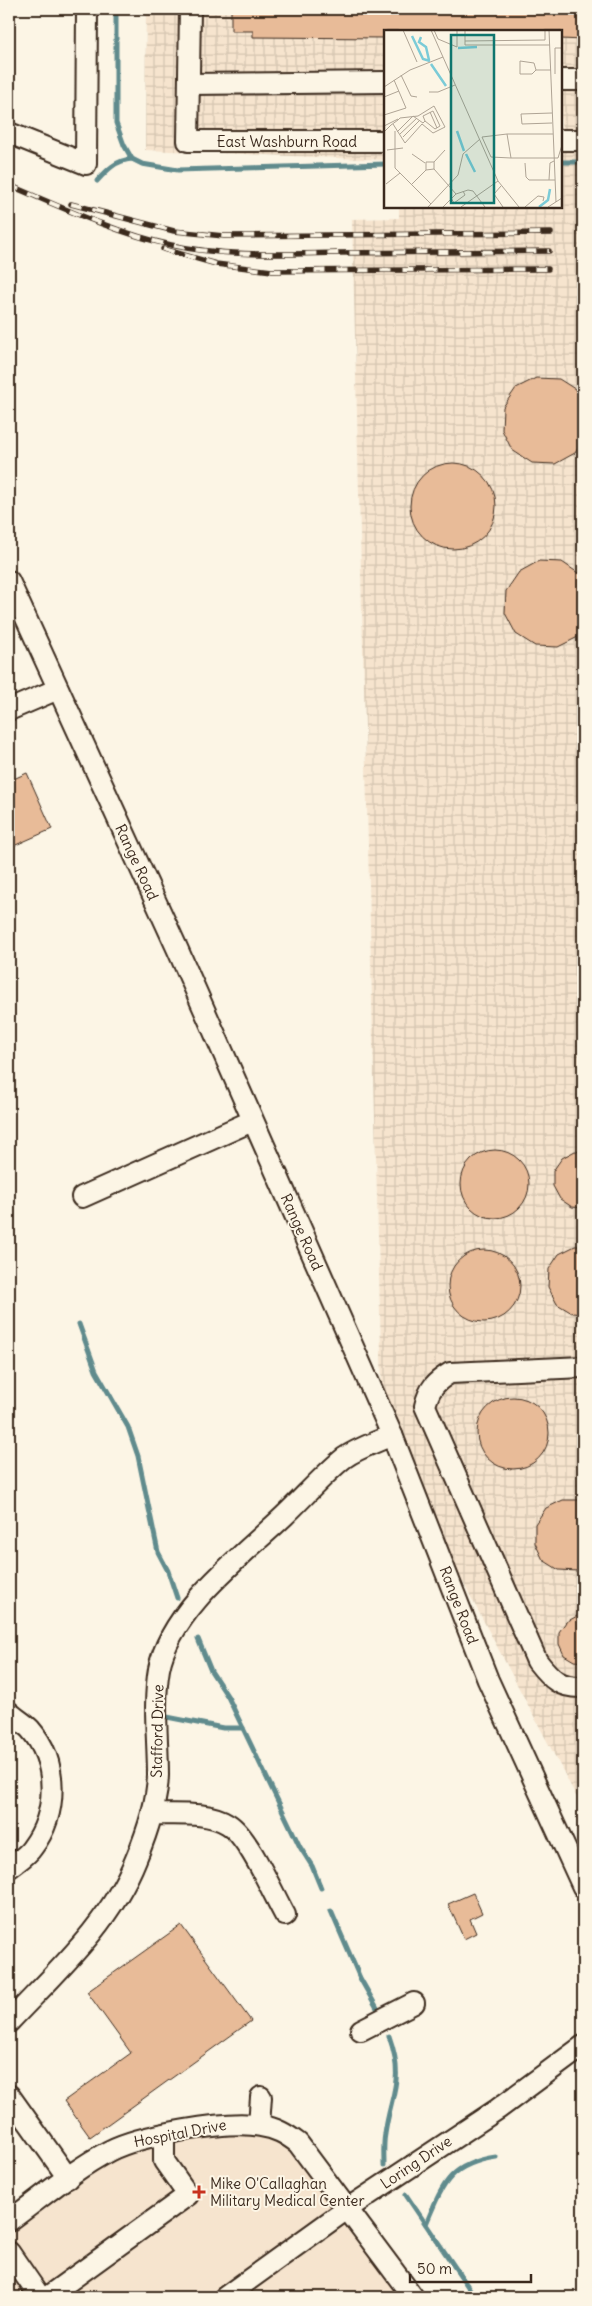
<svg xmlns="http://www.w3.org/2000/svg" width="592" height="2306" font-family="Delius,sans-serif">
<defs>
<pattern id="industrial-grid" width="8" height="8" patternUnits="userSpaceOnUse" patternTransform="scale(1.25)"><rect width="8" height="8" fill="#f6e4ce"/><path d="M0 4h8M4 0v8" fill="none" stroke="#d4c4b0"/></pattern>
</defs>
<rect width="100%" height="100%" fill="#fcf5e5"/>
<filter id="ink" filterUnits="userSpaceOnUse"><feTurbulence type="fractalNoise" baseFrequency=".02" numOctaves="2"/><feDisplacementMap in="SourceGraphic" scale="10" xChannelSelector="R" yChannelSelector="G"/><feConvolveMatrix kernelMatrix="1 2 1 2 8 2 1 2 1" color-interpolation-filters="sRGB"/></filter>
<g filter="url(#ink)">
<path fill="#f6e4ce" d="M 262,2130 L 287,2143 L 404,2297 L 9,2297 L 9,2235 L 119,2153 L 161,2141 Z"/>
<path fill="url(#industrial-grid)" d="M 146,9 L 583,9 L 583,1809 L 383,1431 L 352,219 L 399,218 L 399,206 L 561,206 L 561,31 L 386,31 L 386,160 L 145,150 Z"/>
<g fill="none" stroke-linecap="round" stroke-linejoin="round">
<g stroke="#618b8d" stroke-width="5">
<path d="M 116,9 L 116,123 L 124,145 L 132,159 L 142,164 L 178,170 L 386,164"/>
<path d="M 561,162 L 583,162"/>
<path d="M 97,181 C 107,170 116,160 132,159"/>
<path d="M 79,1324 L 96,1371 L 128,1427 L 138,1456 L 158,1552 L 168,1571 L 177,1598"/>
<path d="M 198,1639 L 211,1671 L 228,1697 L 300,1847 L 312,1866 L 321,1888"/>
<path d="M 167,1717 L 223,1728 L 243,1728"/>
<path d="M 331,1911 L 360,1978 L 377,2008"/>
<path d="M 384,2165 C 384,2155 383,2144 385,2134 C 391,2092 405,2081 389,2036"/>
<path d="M 406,2195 L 475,2297"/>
<path d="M 426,2224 C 443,2184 449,2164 496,2157"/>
</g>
</g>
<g fill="#e8bb98" stroke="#3b2a1e">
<path d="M 231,9 L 583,9 L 583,40 L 561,39 L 561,31 L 386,31 L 386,38 L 253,37 L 253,31 L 231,31 Z"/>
<path d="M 536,378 L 559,379 L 578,391 L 583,401 L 583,441 L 575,453 L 555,464 L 532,463 L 512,450 L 502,430 L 503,407 L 516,388 Z"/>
<circle cx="453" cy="506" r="43"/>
<path d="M 539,561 L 562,562 L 581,575 L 583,578 L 583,629 L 578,637 L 558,647 L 535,646 L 516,634 L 505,613 L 506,591 L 519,572 Z"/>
<path d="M 27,773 L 52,829 L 9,848 L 9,781 Z"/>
<circle cx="495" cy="1184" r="34"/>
<path d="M 575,1151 L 583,1152 L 583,1208 L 572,1207 L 560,1199 L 553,1186 L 553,1171 L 562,1158 Z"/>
<path d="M 575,1246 L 583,1246 L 583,1314 L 572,1313 L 557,1304 L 548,1287 L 549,1269 L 559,1254 Z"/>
<circle cx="484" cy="1286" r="36"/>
<circle cx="513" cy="1433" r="36"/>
<path d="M 563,1500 L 583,1500 L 583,1569 L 578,1571 L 559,1570 L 543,1560 L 535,1543 L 535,1524 L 546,1508 Z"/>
<path d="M 583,1613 L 583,1662 L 574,1661 L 564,1655 L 559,1644 L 559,1632 L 566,1622 Z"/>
<path d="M 473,1893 L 482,1913 L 470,1919 L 476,1933 L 464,1939 L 448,1904 Z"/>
<path d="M 181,1925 L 251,2021 L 90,2137 L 64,2101 L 131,2053 L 87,1992 Z"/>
</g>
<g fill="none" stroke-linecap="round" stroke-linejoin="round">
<defs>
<g id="minor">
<path d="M 190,9 L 188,141 L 386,141"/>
<path d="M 561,80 L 583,80"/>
<path d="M 189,84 L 386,82"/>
<path d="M 9,133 L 86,164 L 87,9"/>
<path d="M 561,140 L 583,140"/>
<path d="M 9,581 L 177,948 L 392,1435 L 488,1680 L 583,1887"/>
<path d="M 9,710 L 58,689"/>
<path d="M 82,1197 L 252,1121"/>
<path d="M 583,1367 L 450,1373 C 435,1382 429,1389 425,1406 L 537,1661 C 551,1679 560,1688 583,1687"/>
<path d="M 9,1712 C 15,1718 24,1723 30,1729 C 59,1762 58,1814 32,1848 C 27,1856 16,1862 9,1868"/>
<path d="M 152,1814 C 176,1815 207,1811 228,1824 C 249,1837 272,1892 285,1915"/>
<path d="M 9,2022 C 56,1972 110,1924 136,1859 C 147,1833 157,1804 158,1775 C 158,1740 153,1704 159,1669 C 170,1610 242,1556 284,1516 C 304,1497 323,1475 344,1458 C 358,1448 377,1442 392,1435"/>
<path d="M 361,2030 L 414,2003"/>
<path d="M 9,2095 L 68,2178"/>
<path d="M 259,2125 L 261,2097"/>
<path d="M 9,2221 C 41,2198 73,2170 109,2151 C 137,2136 229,2119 261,2126 C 276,2128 286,2134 298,2143 L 413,2297"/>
<path d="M 9,2252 L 40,2297"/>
<path d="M 47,2297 L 188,2195 L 164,2161 L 164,2135"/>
<path d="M 225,2297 L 347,2209 L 498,2109 L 583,2046"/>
</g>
</defs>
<use href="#minor" stroke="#3b2a1e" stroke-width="24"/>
<use href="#minor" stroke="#fcf5e5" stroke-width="20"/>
<defs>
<g id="rail">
<path d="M 9,185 C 61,207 116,233 171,245 C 226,257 282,254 337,253 C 408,252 478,252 549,251"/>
<path d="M 71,204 L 174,231 L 224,236 L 551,233"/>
<path d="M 163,249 L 216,264 L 272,271 L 548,269"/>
</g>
</defs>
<use href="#rail" stroke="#3b2a1e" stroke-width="5.5"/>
<use href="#rail" stroke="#fcf5e5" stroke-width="4" stroke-dasharray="11" stroke-linecap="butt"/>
</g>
</g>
<path fill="#c8321e" stroke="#fcf5e5" stroke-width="2" d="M196.5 2184.5h5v5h5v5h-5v5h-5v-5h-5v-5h5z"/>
<g text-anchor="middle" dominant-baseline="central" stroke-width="4" stroke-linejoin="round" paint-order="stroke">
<g font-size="15" fill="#3b2a1e" stroke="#fcf5e5">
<text x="287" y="141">East Washburn Road</text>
<text transform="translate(137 862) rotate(65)">Range Road</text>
<text transform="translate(302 1232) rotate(66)">Range Road</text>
<text transform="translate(459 1605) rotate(69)">Range Road</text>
<text transform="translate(157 1731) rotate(-89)">Stafford Drive</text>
<text transform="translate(180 2133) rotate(-11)">Hospital Drive</text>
<text transform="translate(416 2162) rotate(-34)">Loring Drive</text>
</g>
<g font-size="15" fill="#3b2a1e" stroke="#fcf5e5" text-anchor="start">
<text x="210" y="2183">Mike O'Callaghan<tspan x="210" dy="17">Military Medical Center</tspan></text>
</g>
</g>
<g transform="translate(384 30)">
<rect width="178" height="178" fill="#fcf5e5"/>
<path fill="none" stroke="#7bcbd7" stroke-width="2.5" d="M 28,6 L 39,29 L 46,31M 37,7 L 35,12 L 42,17 L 45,30M 74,18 L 93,17M 47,34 L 62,56M 73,101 L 80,121M 82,124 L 91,142M 155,177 L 164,170 L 166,159"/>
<path fill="none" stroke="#afa495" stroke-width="1" d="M 19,0 L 33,32M 47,0 L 114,151 L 135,177M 50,0 L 54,9 L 73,17 L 73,0M 81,0 L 81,15 L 166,15M 165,0 L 172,172M 81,11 L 161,10 L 161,0M 152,40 L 148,44 L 136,44 L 136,31 L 150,33 L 152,40 L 167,40M 171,44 L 171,18 L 178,18M 17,45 L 27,66 L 33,67M 0,57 L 26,40 L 59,27M 45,62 L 54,62 L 71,55M 0,67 L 15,61M 46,82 L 53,98M 168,83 L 137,84 L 138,94 L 168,93M 0,85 L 22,78 L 10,50M 39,93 L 41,91 L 51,99 L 56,96 L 49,81 L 39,86 L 41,91M 0,96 L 14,89M 11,101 L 11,138 L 47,174M 0,102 L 7,95 L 14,90 L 16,88 L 34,86 L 50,76 L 61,97 L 49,103 L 38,94 L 21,113 L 9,94M 13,102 L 29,86 L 39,93M 16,104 L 33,88M 123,104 L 98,107 L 107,127 L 127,128M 169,104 L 123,104 L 127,128 L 174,128 L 178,115M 19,107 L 36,90M 3,120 L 19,118M 28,124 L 41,133M 50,132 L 61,120M 141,133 L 142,147 L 145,150 L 171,150M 50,139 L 72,164M 165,150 L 166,133 L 170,131M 2,154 L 16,143M 27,155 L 42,140 L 42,132 L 50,132 L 50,139 L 42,140M 117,156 L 110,164 L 119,177M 67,168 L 70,173 L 81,165 L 79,161M 44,177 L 74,145 L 79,124 L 96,109M 59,177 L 72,164 L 84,160 L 89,161 L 101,177M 77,177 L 114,151M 141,177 L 154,166 L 160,167 L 159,171M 164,177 L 178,168"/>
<path fill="#0f766e" fill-opacity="0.15" stroke="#0f766e" stroke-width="2.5" d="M 67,5 L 110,5 L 110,173 L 67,173 Z"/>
<rect width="178" height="178" fill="none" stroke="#3b2a1e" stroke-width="2.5"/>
</g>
<rect width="592" height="2306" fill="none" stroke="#fcf5e5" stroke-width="30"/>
<rect x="15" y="15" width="562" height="2276" fill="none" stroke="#3b2a1e" stroke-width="2" filter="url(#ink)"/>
<path d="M410 2274v8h121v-8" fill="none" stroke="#3b2a1e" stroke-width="2.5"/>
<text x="417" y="2274" font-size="15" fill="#3b2a1e" stroke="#fcf5e5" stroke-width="4" paint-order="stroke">50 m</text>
</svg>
